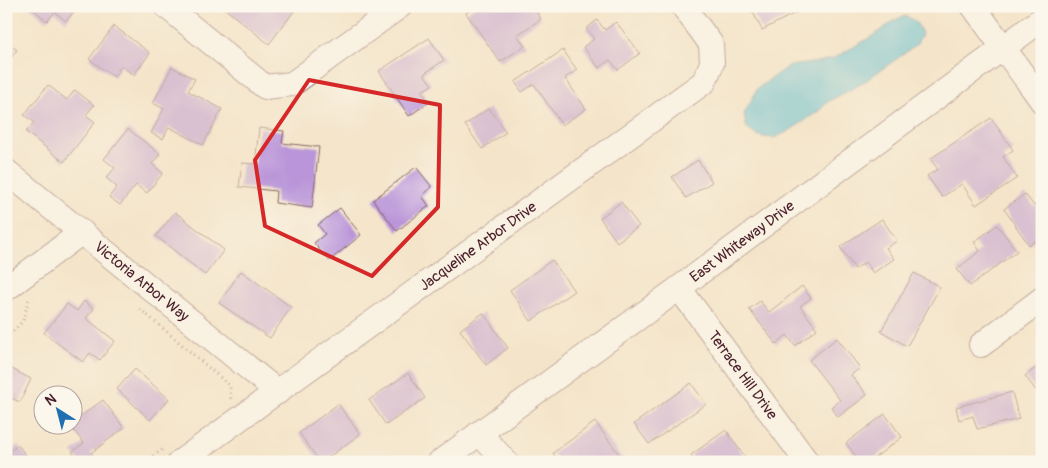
<svg xmlns="http://www.w3.org/2000/svg" width="1048" height="468" font-family="Pangolin,sans-serif">
<rect width="100%" height="100%" fill="#fbf7ec"/>
<filter id="ink" filterUnits="userSpaceOnUse"><feTurbulence type="fractalNoise" baseFrequency=".02" numOctaves="2"/><feDisplacementMap in="SourceGraphic" scale="10" xChannelSelector="R" yChannelSelector="G"/><feConvolveMatrix kernelMatrix="1 2 1 2 8 2 1 2 1" color-interpolation-filters="sRGB"/></filter>
<filter id="wash" filterUnits="userSpaceOnUse"><feTurbulence type="fractalNoise" baseFrequency=".0096" numOctaves="4" result="noise"/><feDisplacementMap in="SourceGraphic" scale="20" xChannelSelector="R" yChannelSelector="G"/><feGaussianBlur stdDeviation="1.12" result="paint"/><feColorMatrix in="noise" values="0 0 0 0 0 0 0 0 0 0 0 0 0 0 0 0 0 1.4 0 .05"/><feComposite in="paint" operator="in"/></filter>
<g filter="url(#wash)">
<rect width="100%" height="100%" fill="#f4e5cb"/>
<path fill="#5cc0da" stroke="#537082" d="M 905,16 C 914,19 919,24 922,34 L 916,45 L 905,53 L 861,84 L 829,101 L 820,110 L 803,122 L 787,132 L 774,138 L 762,137 L 751,132 L 746,126 L 744,114 L 757,89 L 777,74 L 790,66 L 818,62 L 834,58 L 871,37 L 897,19 Z"/>
<g id="blocks">
<g fill="#ba95d9">
<path d="M 29,6 L 78,6 L 66,21 L 55,12 L 47,21 Z"/>
<path d="M 226,6 L 298,6 L 269,44 L 224,8 Z"/>
<path d="M 476,6 L 533,6 L 541,19 L 517,35 L 525,46 L 500,62 L 466,13 Z"/>
<path d="M 750,6 L 801,6 L 803,9 L 762,30 Z"/>
<path d="M 597,20 L 605,30 L 616,22 L 640,53 L 618,70 L 610,60 L 599,68 L 583,47 L 594,39 L 586,29 Z"/>
<path d="M 114,26 L 150,53 L 134,75 L 121,66 L 114,77 L 89,59 Z"/>
<path d="M 429,38 L 444,60 L 424,74 L 432,85 L 422,91 L 429,102 L 409,116 L 379,71 Z"/>
<path d="M 6,42 L 17,50 L 6,64 Z"/>
<path d="M 563,50 L 577,70 L 565,78 L 586,109 L 562,125 L 534,84 L 522,92 L 515,82 Z"/>
<path d="M 172,67 L 195,79 L 188,91 L 222,109 L 203,145 L 169,127 L 163,139 L 151,133 L 164,109 L 153,103 Z"/>
<path d="M 48,85 L 67,100 L 75,90 L 94,105 L 86,115 L 95,122 L 64,162 L 26,132 L 34,122 L 24,115 Z"/>
<path d="M 489,108 L 506,132 L 482,149 L 465,125 Z"/>
<path d="M 991,118 L 1013,150 L 1003,157 L 1017,178 L 976,205 L 962,184 L 942,197 L 927,176 L 938,169 L 930,159 Z"/>
<path d="M 259,128 L 284,131 L 282,143 L 319,147 L 312,208 L 275,203 L 276,191 L 239,187 L 242,163 L 255,164 Z"/>
<path d="M 128,129 L 160,154 L 152,164 L 163,173 L 147,193 L 136,185 L 120,205 L 109,197 L 117,187 L 106,178 L 115,168 L 104,159 Z"/>
<path d="M 698,160 L 712,182 L 686,198 L 672,177 Z"/>
<path d="M 416,167 L 432,187 L 422,196 L 429,206 L 397,231 L 373,200 Z"/>
<path d="M 1025,194 L 1034,206 L 1042,201 L 1042,236 L 1029,245 L 1004,209 Z"/>
<path d="M 621,202 L 639,226 L 617,242 L 600,218 Z"/>
<path d="M 340,208 L 361,235 L 329,261 L 314,243 L 325,234 L 318,225 Z"/>
<path d="M 175,212 L 224,250 L 205,275 L 156,236 Z"/>
<path d="M 882,219 L 897,241 L 886,248 L 894,259 L 873,273 L 866,262 L 855,269 L 840,247 Z"/>
<path d="M 997,225 L 1017,251 L 970,286 L 957,269 L 980,251 L 974,242 Z"/>
<path d="M 552,260 L 574,291 L 531,321 L 510,290 Z"/>
<path d="M 241,271 L 291,307 L 270,338 L 219,303 Z"/>
<path d="M 914,273 L 940,287 L 907,346 L 881,331 Z"/>
<path d="M 802,286 L 811,298 L 800,306 L 817,329 L 795,346 L 787,335 L 776,344 L 749,309 L 760,301 L 769,312 Z"/>
<path d="M 84,301 L 94,309 L 86,318 L 115,341 L 100,360 L 90,353 L 83,362 L 44,333 L 67,304 L 77,311 Z"/>
<path d="M 483,313 L 508,348 L 486,365 L 460,330 Z"/>
<path d="M 837,338 L 860,368 L 851,375 L 867,395 L 838,417 L 831,407 L 840,400 L 809,360 Z"/>
<path d="M 1042,363 L 1042,391 L 1038,393 L 1025,376 Z"/>
<path d="M 10,368 L 31,379 L 20,402 L 9,397 L 6,402 L 6,375 Z"/>
<path d="M 135,369 L 169,399 L 150,420 L 117,389 Z"/>
<path d="M 408,373 L 425,398 L 386,425 L 369,400 Z"/>
<path d="M 691,383 L 706,404 L 649,444 L 634,424 Z"/>
<path d="M 1012,392 L 1019,419 L 977,429 L 973,416 L 959,420 L 956,407 Z"/>
<path d="M 103,400 L 124,428 L 91,453 L 97,462 L 80,462 L 72,452 L 84,443 L 70,426 L 72,426 L 72,407 L 74,407 L 81,416 Z"/>
<path d="M 338,404 L 360,434 L 322,462 L 320,462 L 299,433 Z"/>
<path d="M 885,414 L 902,437 L 869,462 L 860,462 L 846,443 Z"/>
<path d="M 595,422 L 625,462 L 560,462 L 553,453 Z"/>
<path d="M 726,430 L 748,462 L 696,462 L 691,455 Z"/>
<path d="M 18,445 L 31,462 L 6,462 L 6,454 Z"/>
<path d="M 1028,456 L 1036,462 L 1024,462 Z"/>
</g>
</g>
</g>
<g filter="url(#ink)">
<use href="#blocks" fill-opacity="0" stroke="#866463" stroke-width="1"/>
<g fill="none" stroke-linecap="round" stroke-linejoin="round">
<defs>
<g id="minor">
<path d="M 166,6 L 265,87 L 292,84 L 400,6"/>
<path d="M 973,6 L 1042,101"/>
<path id="s1" d="M 6,171 L 278,392"/>
<path id="s2" d="M 679,288 L 807,462"/>
<path d="M 6,289 L 82,232"/>
<path d="M 981,345 L 1042,299"/>
<path d="M 479,433 L 506,462"/>
<path id="s3" d="M 180,462 L 704,82 L 712,63 L 711,44 L 683,6"/>
<path id="s4" d="M 440,462 L 679,288 L 1042,19"/>
</g>
</defs>
<use href="#minor" stroke="#866463" stroke-width="26"/>
<g stroke="#866463" stroke-width="3" stroke-dasharray="1 4" stroke-linecap="butt">
<path d="M 140,309 L 230,386 L 231,401"/>
<path d="M 6,338 L 23,321 L 28,301 L 30,297"/>
<path d="M 145,462 L 163,449"/>
</g>
<use href="#minor" stroke="#fff" stroke-width="24"/>
</g>
</g>
<path d="M0 0H1048V468H0ZM 309,80 L 440,105 L 438,207 L 372,276 L 265,226 L 255,160 Z" fill="#f4e5cb" fill-opacity=".55" fill-rule="evenodd"/>
<path fill="none" stroke="#d62828" stroke-width="4" stroke-linejoin="round" d="M 309,80 L 440,105 L 438,207 L 372,276 L 265,226 L 255,160 Z"/>
<g text-anchor="middle" dominant-baseline="central" stroke-width="4" stroke-linejoin="round" paint-order="stroke">
<g font-size="15" fill="#4a1f2b" stroke="#fbf7ec">
<text stroke="none"><textPath href="#s4" startOffset="374">East Whiteway Drive</textPath></text>
<text stroke="none"><textPath href="#s3" startOffset="368">Jacqueline Arbor Drive</textPath></text>
<text stroke="none"><textPath href="#s1" startOffset="175">Victoria Arbor Way</textPath></text>
<text stroke="none"><textPath href="#s2" startOffset="108">Terrace Hill Drive</textPath></text>
</g>
</g>
<rect width="1048" height="468" fill="none" stroke="#fbf7ec" stroke-width="25"/>
<g transform="translate(58 410) rotate(324)"><circle r="24" fill="#fbf7ec" stroke="#b4a19f"/>
<path d="M0-4L9 19L0 12L-9 19Z" fill="#1f6fb2"/>
<text y="-8" font-size="14" font-weight="bold" text-anchor="middle" fill="#4a1f2b">N</text>
</g>
</svg>
